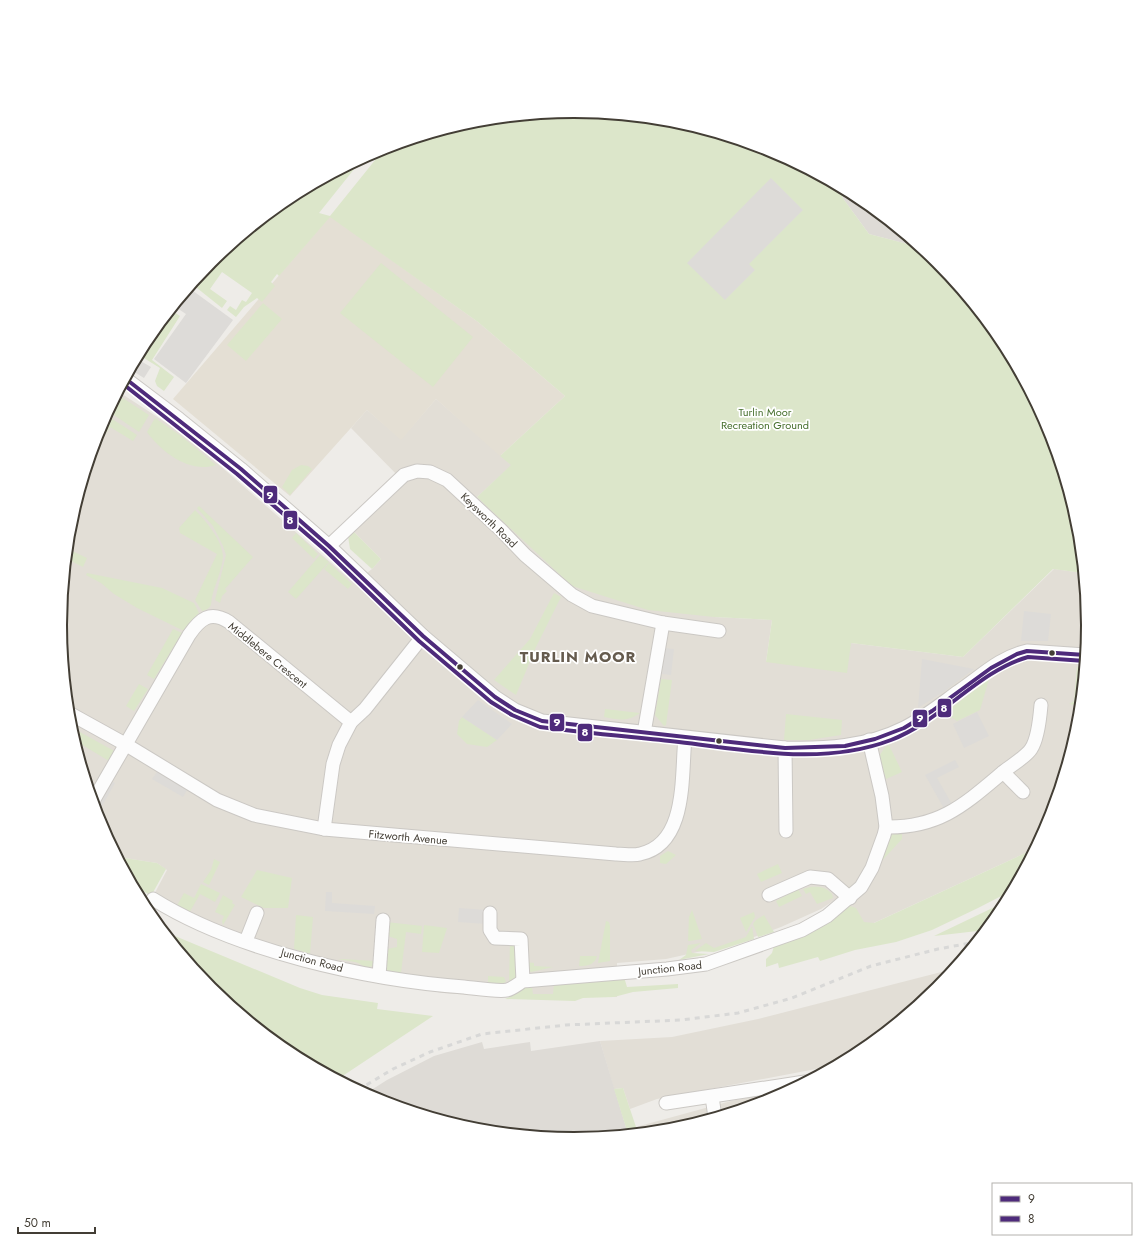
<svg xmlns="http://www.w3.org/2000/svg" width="1148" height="1251" font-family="Jost,sans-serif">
<rect width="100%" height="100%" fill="#eeece8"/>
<g fill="#e2ded6">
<path d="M 119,392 L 185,435 L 354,583 L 372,569 L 381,559 L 353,531 L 402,480 L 351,428 L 367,410 L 401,439 L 436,399 L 512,465 L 477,497 L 714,617 L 772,620 L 766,662 L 851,643 L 963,657 L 1054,569 L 1083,573 L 1088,626 L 1078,726 L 1049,822 L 1034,849 L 865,927 L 842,895 L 821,909 L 781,927 L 738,943 L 666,959 L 617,963 L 617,997 L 498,997 L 443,993 L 393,984 L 235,942 L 149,904 L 167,870 L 157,863 L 118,857 L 99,822 L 70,726 L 60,625 L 70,525 L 99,429 Z"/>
<path d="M 953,969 L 937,989 L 859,1053 L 829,1069 L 821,1068 L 657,1099 L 630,1109 L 623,1088 L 614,1089 L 600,1041 L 672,1037 L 758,1019 Z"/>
<path d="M 792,1089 L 770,1100 L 674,1130 L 638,1133 L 636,1127 L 731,1101 Z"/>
</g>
<g fill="#dedbd6">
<path d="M 849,193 L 860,198 L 919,247 L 869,234 L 842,197 Z"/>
<path d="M 600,1041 L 628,1134 L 574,1139 L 473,1130 L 377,1100 L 365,1094 L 387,1080 L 434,1056 L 482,1042 L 484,1049 L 530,1042 L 531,1051 Z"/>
</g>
<path fill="#e4dfd4" d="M 330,216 L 478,322 L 565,396 L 500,456 L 436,399 L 401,440 L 367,410 L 290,496 L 173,399 Z"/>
<g fill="#dce6ca">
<path d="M 574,112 L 675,121 L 771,151 L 849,193 L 842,197 L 869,234 L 919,247 L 938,262 L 1001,340 L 1049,429 L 1078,525 L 1083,573 L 1053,569 L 963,657 L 851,643 L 847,673 L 766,662 L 772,620 L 714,617 L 648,610 L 572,586 L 477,497 L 511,465 L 500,456 L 565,396 L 478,322 L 330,217 L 279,276 L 277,274 L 271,282 L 275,286 L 262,302 L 257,298 L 244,307 L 236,317 L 227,310 L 230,306 L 236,310 L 242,300 L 246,302 L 252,293 L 222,272 L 210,289 L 227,301 L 222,308 L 192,284 L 211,262 L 289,198 L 363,158 L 319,213 L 330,216 L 384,149 L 474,121 Z"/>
<path d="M 381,263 L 473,337 L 433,387 L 340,313 Z"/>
<path d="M 263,303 L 282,319 L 246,361 L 227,345 Z"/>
<path d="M 171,310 L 180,316 L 152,360 L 174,377 L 164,391 L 157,386 L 155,381 L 160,368 L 139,355 L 147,340 Z"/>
<path d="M 118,395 L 149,415 L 139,432 L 108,411 Z"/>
<path d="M 106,415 L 137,435 L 133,441 L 110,427 L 103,438 L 95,442 L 99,429 Z"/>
<path d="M 155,418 L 181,436 L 216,465 C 190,474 161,452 147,432 Z"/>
<path d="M 301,465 L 308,466 L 312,469 L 290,495 L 282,487 L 292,470 Z"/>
<path d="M 199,506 L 253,557 L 225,589 L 227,591 L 222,596 L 220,603 L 215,600 L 226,555 L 223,546 L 213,526 L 197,508 Z"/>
<path d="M 195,510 C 206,521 223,541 223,557 C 222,569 216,582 213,593 C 210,603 214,608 202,611 L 195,600 L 217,554 L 180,533 L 179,528 Z"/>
<path d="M 353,531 L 381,559 L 372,569 L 350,549 L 348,536 Z"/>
<path d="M 296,533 L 318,554 L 314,559 L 292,538 Z"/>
<path d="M 68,549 L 87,558 L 83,567 L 67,559 Z"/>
<path d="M 320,555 L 329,562 L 296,599 L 288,592 Z"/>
<path d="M 329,563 L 352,584 L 348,589 L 324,569 Z"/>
<path d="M 87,573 L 162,588 L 194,603 L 199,613 L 191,621 L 184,631 L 137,608 L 114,594 L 101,583 L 86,575 Z"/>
<path d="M 554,593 L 561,597 L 536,647 L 516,695 L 494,680 L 530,639 Z"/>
<path d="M 173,629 L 182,633 L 154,679 L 147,675 Z"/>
<path d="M 1077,667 L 1084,669 L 1080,706 L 1069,704 L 1074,701 Z"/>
<path d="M 661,679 L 672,680 L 666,725 L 664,726 L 655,715 Z"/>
<path d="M 989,679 L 980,710 L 957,721 L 945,713 Z"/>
<path d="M 139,684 L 148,689 L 134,711 L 126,706 Z"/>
<path d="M 605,709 L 640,713 C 627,722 619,720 604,717 Z"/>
<path d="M 786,714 L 842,720 L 841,735 L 809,740 L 784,740 Z"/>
<path d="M 462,717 L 497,740 L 487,747 L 467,744 L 457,734 L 459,721 Z"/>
<path d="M 78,731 L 116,752 L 109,761 L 74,740 L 72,734 Z"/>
<path d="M 889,745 L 902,772 L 886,779 L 878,758 L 885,747 Z"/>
<path d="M 896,832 L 902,833 L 902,839 L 878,865 L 889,837 Z"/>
<path d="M 1034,849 L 1013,890 L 978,908 L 932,930 L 896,942 L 855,950 L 820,961 L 818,957 L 779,968 L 778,963 L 766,967 L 766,959 L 772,953 L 774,946 L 826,922 L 850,906 L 856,908 L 864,922 L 874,923 Z"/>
<path d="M 668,851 L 676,855 L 666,864 L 660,863 L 660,856 Z"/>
<path d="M 118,857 L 157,863 L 166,869 L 151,896 L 131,883 Z"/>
<path d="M 214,859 L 220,862 L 209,885 L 203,882 L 211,870 Z"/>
<path d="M 778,864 L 782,873 L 761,882 L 757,874 Z"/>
<path d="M 257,870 L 292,878 L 288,908 L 264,908 L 241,897 Z"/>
<path d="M 201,884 L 220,893 L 215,902 L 200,894 L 188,915 L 175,909 L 184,893 L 194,898 Z"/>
<path d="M 810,887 C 819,886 826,887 832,894 L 833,898 L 817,904 L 810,892 L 806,894 L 803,889 Z"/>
<path d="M 798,889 L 802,896 L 779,907 L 776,901 Z"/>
<path d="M 223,895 L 233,901 L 232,903 L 235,905 L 223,925 L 222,921 L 224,916 L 215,912 Z"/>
<path d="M 1007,901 L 1001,911 L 986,930 L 934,936 Z"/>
<path d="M 692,910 L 702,939 L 690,941 L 688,941 L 689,917 Z"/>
<path d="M 754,912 L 755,917 L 746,932 L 740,918 Z"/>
<path d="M 296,915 L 313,917 L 310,954 L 294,949 Z"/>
<path d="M 764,915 L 774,932 L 758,937 L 753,924 L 756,920 Z"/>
<path d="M 606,921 L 609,922 L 610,926 L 610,961 L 598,963 Z"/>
<path d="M 386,922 L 422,926 L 421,934 L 406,932 L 401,973 L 419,975 L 419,978 L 385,973 L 387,949 L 397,947 L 397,939 L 388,936 Z"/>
<path d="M 424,925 L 447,928 L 439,953 L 422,952 Z"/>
<path d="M 752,926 L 754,939 L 714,952 L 695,951 L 706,943 L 714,948 L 746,937 Z"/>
<path d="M 163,931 L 300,988 L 322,995 L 378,1003 L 377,1009 L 433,1016 L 338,1079 L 288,1053 L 210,989 Z"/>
<path d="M 510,943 L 515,945 L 517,977 L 509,981 Z"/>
<path d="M 701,943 L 691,950 L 692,953 L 709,954 L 679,960 L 686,955 L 688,945 Z"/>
<path d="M 580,956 L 597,956 C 595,965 587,966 579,966 Z"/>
<path d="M 338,959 L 343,959 L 374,961 L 373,966 L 365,968 C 360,961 348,961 338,959 Z"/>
<path d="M 526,962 L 534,963 L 534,966 L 553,967 L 531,972 L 528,970 Z"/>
<path d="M 488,976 L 504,977 L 506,982 L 497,985 L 488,985 Z"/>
<path d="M 624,977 L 627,987 L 678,984 L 678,988 L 633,992 L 614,997 L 583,998 L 575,1001 L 505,999 L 514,995 L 523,987 L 532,988 L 533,994 L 553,994 L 554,984 Z"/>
<path d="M 623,1088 L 638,1133 L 628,1134 L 614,1089 Z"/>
</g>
<g fill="#dddbd8">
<path d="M 771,178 L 803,210 L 749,264 L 755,270 L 725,300 L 687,263 Z"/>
<path d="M 189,288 L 233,320 L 186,383 L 154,359 L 186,314 L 174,306 Z"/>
<path d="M 137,359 L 151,367 L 144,378 L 131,370 Z"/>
<path d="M 1024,611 L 1051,614 L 1048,641 L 1021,641 Z"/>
<path d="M 665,648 L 674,649 L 671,675 L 662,674 Z"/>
<path d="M 922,659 L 974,669 L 946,690 L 918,708 Z"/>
<path d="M 478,700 L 512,724 L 497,740 L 462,717 Z"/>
<path d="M 977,712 L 989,736 L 964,748 L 953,724 Z"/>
<path d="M 955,760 L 959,767 L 937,778 L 953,806 L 946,812 L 925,775 Z"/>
<path d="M 157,772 L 187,790 L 183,797 L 152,779 Z"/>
<path d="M 108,779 L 115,783 L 97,815 L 94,805 Z"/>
<path d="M 326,892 L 332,892 L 332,903 L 375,906 L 374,914 L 325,911 Z"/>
<path d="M 459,908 L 487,910 L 486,924 L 458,922 Z"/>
</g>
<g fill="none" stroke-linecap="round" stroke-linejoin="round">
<defs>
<g id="minor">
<path d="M 126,379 L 179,419 L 241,469 L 329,546 L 423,636 L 495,697 L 515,710 L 542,721 L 785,748 C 825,749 866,747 904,728 C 924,718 941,704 959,691 C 981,676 1000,657 1027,651 L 1085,655"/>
<path d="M 329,546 L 404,475 L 417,471 L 430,472 L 447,480 L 501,530 L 525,555 L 572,595 L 592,606 L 663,623 L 719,631"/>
<path d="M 69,713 L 125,744 L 217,800 L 254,815 L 324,829 L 616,854 C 624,854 633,856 640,854 C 688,844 681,775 685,738"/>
<path d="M 644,733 L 663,623"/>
<path d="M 785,748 L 786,831"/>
<path d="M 1003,772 L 1023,792"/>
<path d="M 93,801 L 189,635 C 200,619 210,610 229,622 L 351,722"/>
<path d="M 886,827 C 939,828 964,805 1002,773 C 1010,766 1026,757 1031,749 C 1038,739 1040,717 1041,705"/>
<path d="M 324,829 L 333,764 L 339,745 L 351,722 L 365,709 L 423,636"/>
<path d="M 769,895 L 810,877 L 828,879 L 850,898"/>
<path d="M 153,899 C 236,951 368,980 464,987 C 474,988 499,992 507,990 C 512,989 518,984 523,981 L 667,969 L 706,964 L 802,930 L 827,916 L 861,887 L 872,868 L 884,835 L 886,827 L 882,796 L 869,740"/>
<path d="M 490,913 L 490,930 L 495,938 L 521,939 L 523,981"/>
<path d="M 246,941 L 257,913"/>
<path d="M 379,976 L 383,920"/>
<path d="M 712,1097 L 715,1117"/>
<path d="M 666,1103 L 805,1082"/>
</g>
</defs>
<use href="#minor" stroke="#cbc8c4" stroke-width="15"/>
<use href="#minor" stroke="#fcfcfc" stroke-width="13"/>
<path stroke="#d8d8d7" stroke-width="3" stroke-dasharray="5 5" stroke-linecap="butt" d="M 358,1090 L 393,1069 L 430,1052 L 482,1034 L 566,1025 L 681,1020 L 738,1013 L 792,998 L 871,966 L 938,949 L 976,942"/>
<defs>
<path id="bus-1" d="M 126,379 L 241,469 L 329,546 L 423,636 L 495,697 L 515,710 L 542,721 L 785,748 L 845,746 L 875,739 L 904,728 L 932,711 L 991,668 L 1017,654 L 1027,651 L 1085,655"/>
<path id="bus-2" d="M 123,384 L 237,474 L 325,550 L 419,641 L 491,702 L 512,715 L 540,727 C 586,733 633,737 679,742 C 748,750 823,766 891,740 C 941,721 978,671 1028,657 L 1085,661"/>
</defs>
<use href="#bus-1" stroke="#fff" stroke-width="7"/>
<use href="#bus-2" stroke="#fff" stroke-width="7"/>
<use href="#bus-1" stroke="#4e2b7b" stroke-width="4"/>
<use href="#bus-2" stroke="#4e2b7b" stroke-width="4"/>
</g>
<g fill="#433e35" stroke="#fff" stroke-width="1.5">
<circle cx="1052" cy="653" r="3.5"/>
<circle cx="460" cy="667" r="3.5"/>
<circle cx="719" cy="741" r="3.5"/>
</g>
<g text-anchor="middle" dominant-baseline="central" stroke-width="3.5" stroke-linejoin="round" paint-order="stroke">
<g font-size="11" fill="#476f2e" stroke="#fff">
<text x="765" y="412">Turlin Moor<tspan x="765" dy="13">Recreation Ground</tspan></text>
</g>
<g font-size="11" fill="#433e35" stroke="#fff">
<text transform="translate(489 520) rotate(44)">Keysworth Road</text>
<text transform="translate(268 655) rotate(39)">Middlebere Crescent</text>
<text transform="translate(408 837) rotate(5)">Fitzworth Avenue</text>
<text transform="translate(312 960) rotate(15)">Junction Road</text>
<text transform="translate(670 968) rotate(-6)">Junction Road</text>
</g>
<g font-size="15" font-weight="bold" letter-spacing="1" fill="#655b4e" stroke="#fff">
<text x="578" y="657">TURLIN MOOR</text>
</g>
</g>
<path d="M0 0H1148V1251H0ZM67 625a507 507 0 1 1 1014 0a507 507 0 1 1-1014 0Z" fill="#fff" fill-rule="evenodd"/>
<path fill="none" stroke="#433e35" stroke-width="2" d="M67 625a507 507 0 1 1 1014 0a507 507 0 1 1-1014 0Z"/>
<g stroke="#fff" stroke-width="1.5">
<rect x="263" y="485" width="15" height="19" rx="4" fill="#4e2b7b"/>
<rect x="283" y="510" width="15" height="20" rx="4" fill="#4e2b7b"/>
<rect x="937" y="698" width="15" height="20" rx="4" fill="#4e2b7b"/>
<rect x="912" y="709" width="16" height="19" rx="4" fill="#4e2b7b"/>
<rect x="549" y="713" width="16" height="19" rx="4" fill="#4e2b7b"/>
<rect x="577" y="723" width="16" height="19" rx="4" fill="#4e2b7b"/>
</g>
<g font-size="11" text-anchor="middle" font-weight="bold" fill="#fff">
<text x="270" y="499">9</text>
<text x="290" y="524">8</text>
<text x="944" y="712">8</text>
<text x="920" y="722">9</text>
<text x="557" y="726">9</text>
<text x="585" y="736">8</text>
</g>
<rect x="992" y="1183" width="140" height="52" fill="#ffffff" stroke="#b4b2ae"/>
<rect x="1000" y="1196" width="20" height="6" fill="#4e2b7b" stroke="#b4b2ae"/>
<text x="1028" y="1203" font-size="12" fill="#433e35">9</text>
<rect x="1000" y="1216" width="20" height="6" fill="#4e2b7b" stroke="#b4b2ae"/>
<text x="1028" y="1223" font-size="12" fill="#433e35">8</text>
<path d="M18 1227v6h77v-6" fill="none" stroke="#433e35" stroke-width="2"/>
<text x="24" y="1227" font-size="12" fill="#433e35" stroke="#ffffff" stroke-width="3" paint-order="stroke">50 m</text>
</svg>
